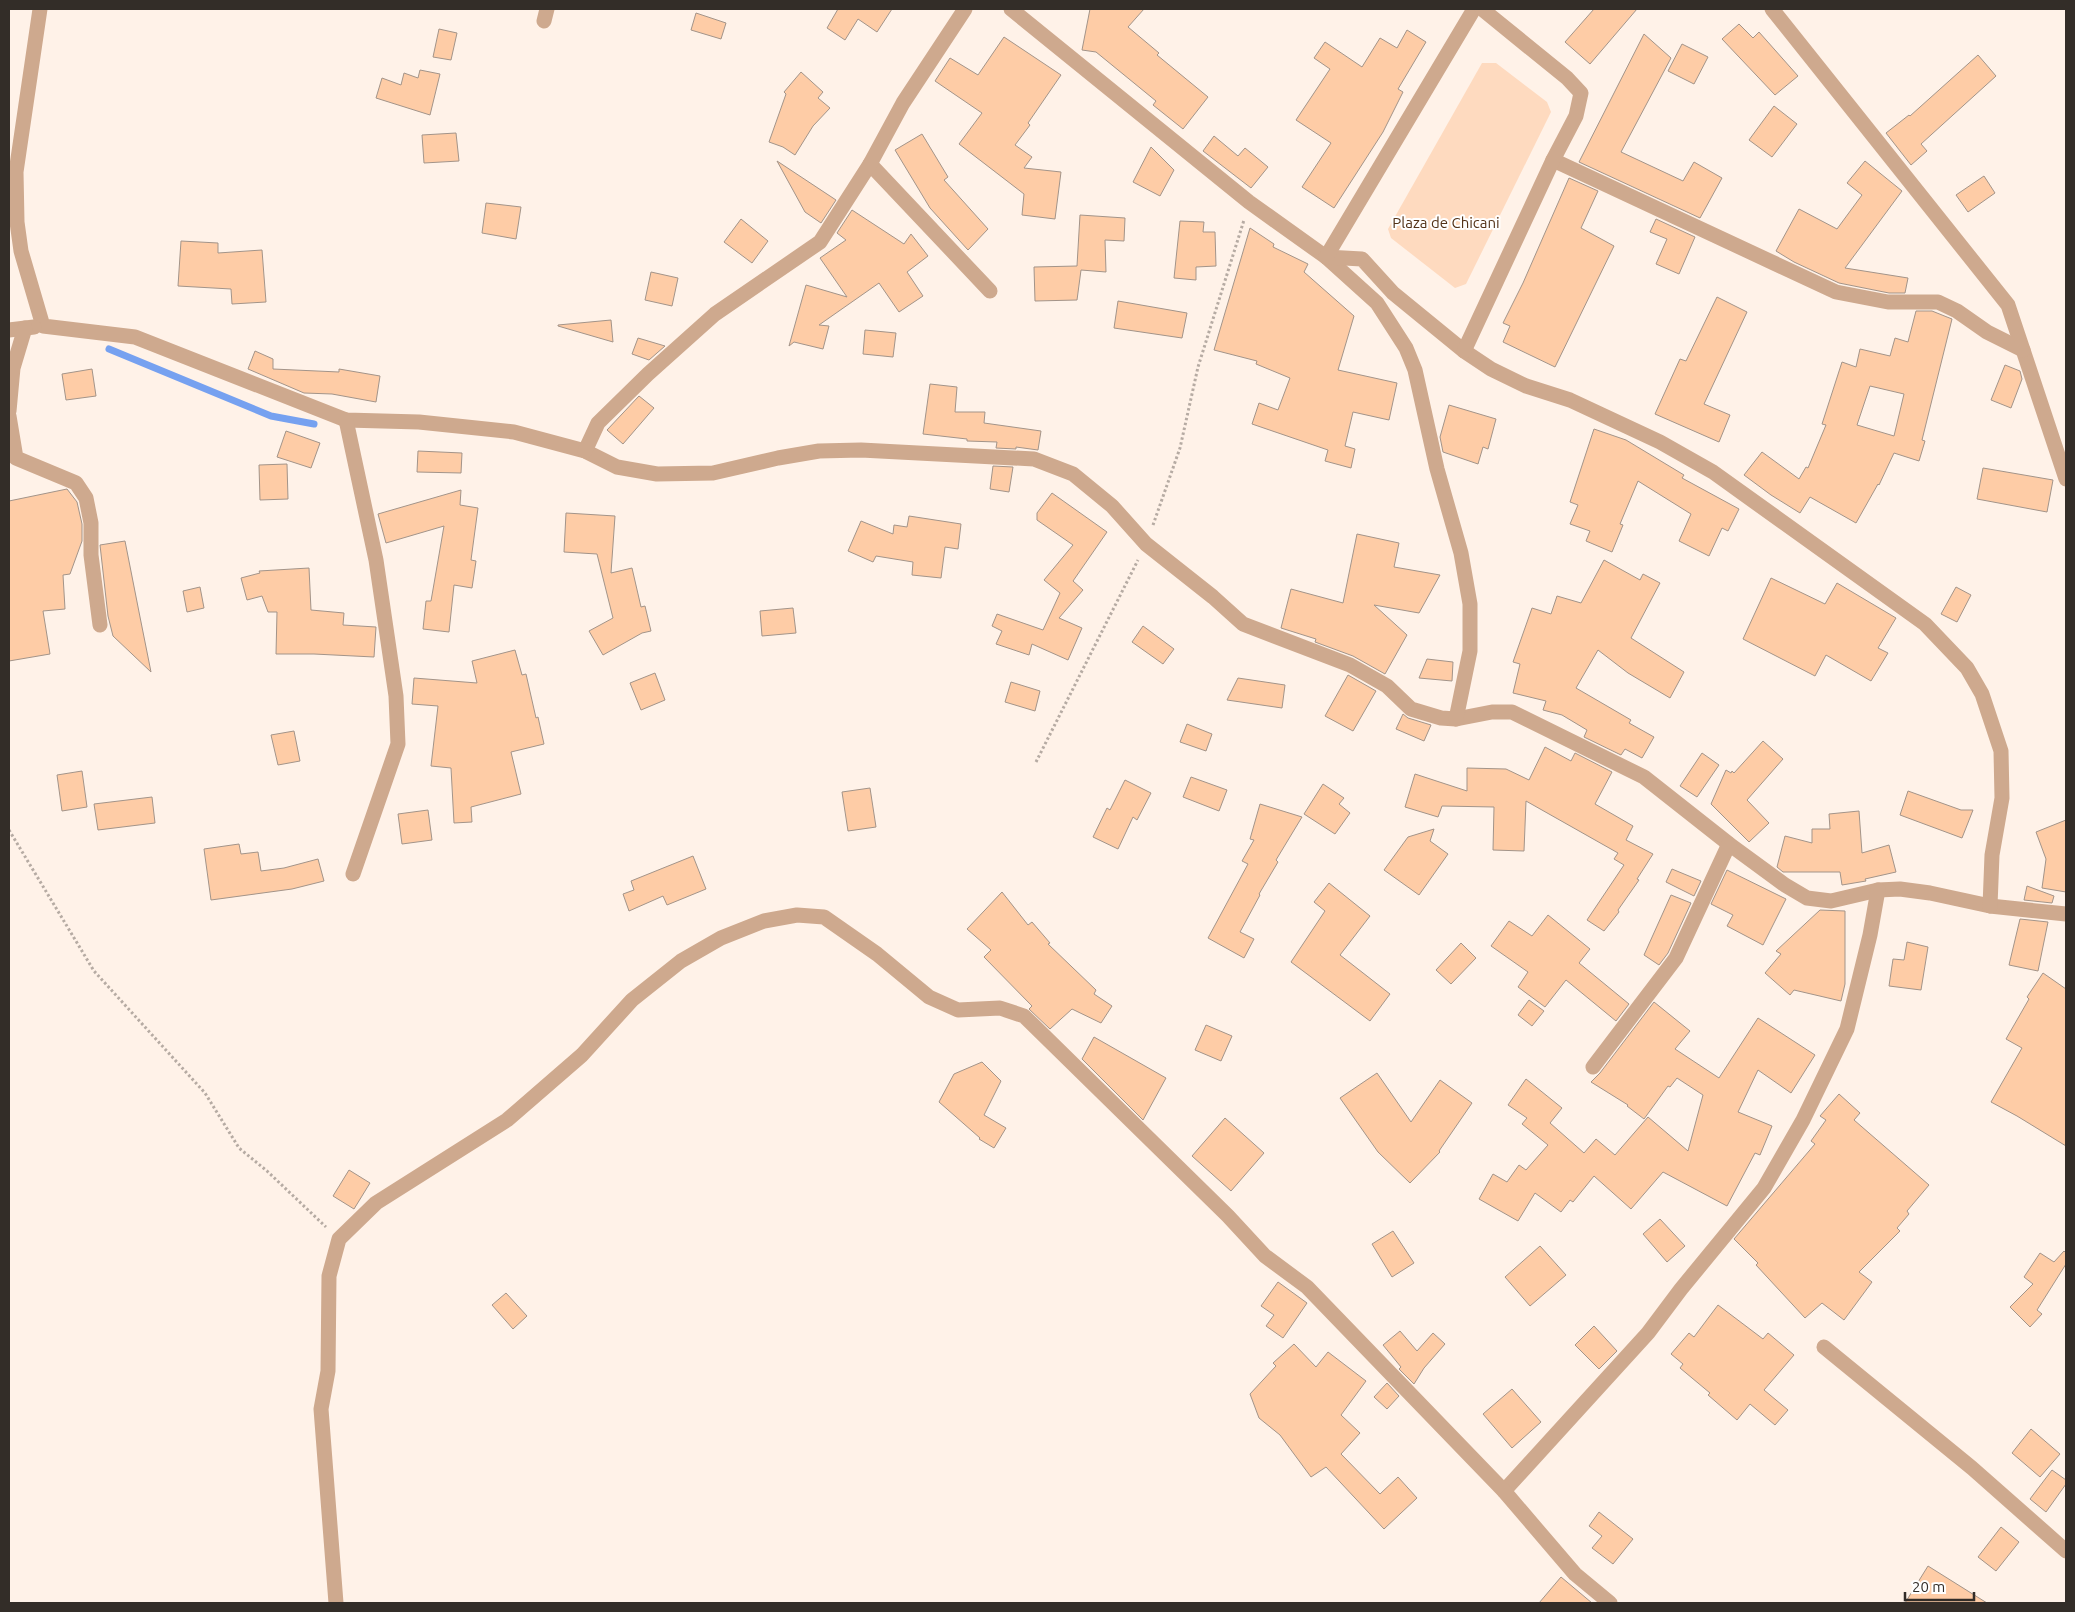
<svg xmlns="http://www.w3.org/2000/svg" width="2075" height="1612" font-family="Ubuntu,sans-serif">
<rect width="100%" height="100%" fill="#fff2e8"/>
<path fill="#fedabf" d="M 1482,63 L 1496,63 L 1547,102 L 1551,112 L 1466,284 L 1455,288 L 1391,238 L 1388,229 Z"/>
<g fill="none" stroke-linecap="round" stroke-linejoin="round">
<path stroke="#76a1f0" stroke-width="7" d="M 109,349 L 271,416 L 314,424"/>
</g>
<g fill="#fecca6" stroke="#a39489" fill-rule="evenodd">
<path d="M 838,9 L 892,9 L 877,32 L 858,19 L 845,40 L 827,28 Z"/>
<path d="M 1090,9 L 1144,9 L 1128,27 L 1159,53 L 1157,55 L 1208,97 L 1183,129 L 1153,105 L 1156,101 L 1096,52 L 1082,50 Z"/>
<path d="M 1594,9 L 1637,9 L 1590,64 L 1565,42 Z"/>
<path d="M 696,13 L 726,23 L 721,39 L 691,30 Z"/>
<path d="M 1739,24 L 1753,38 L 1759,32 L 1798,76 L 1775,95 L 1722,39 Z"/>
<path d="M 439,29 L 457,33 L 451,60 L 433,57 Z"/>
<path d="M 1407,30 L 1426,42 L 1398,89 L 1403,92 L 1383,132 L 1334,208 L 1302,187 L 1331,143 L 1296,120 L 1330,69 L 1314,58 L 1325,42 L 1362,67 L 1380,38 L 1397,48 Z"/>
<path d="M 1644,34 L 1671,58 L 1621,152 L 1683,181 L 1694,162 L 1722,178 L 1700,218 L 1579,162 Z"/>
<path d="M 1004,37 L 1061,75 L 1028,123 L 1030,125 L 1015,145 L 1032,157 L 1024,168 L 1061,172 L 1055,219 L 1022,215 L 1024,194 L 959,144 L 982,113 L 935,81 L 950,58 L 978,75 Z"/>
<path d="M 1682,44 L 1708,57 L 1694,84 L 1668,71 Z"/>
<path d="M 1978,55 L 1996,76 L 1921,144 L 1927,151 L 1911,165 L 1886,133 L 1909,115 L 1910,116 Z"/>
<path d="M 420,70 L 440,74 L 430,115 L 376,98 L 382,78 L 401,85 L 404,73 L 418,78 Z"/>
<path d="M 801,72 L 823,92 L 818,98 L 830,108 L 813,126 L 795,155 L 783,147 L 769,142 L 786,94 L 784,92 Z"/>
<path d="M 1774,106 L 1797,124 L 1772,157 L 1749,140 Z"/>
<path d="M 456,133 L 459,161 L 424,163 L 422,135 Z"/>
<path d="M 922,134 L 948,177 L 944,180 L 988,229 L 968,250 L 930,208 L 895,150 Z"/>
<path d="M 1214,136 L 1238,156 L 1245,148 L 1268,167 L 1251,188 L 1203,151 Z"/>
<path d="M 1151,147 L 1174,170 L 1160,196 L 1133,182 Z"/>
<path d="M 777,161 L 836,200 L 821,223 L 805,212 Z"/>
<path d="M 1865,161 L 1902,191 L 1845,268 L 1908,278 L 1905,293 L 1889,293 L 1839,283 L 1794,262 L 1776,251 L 1799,209 L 1837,229 L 1862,195 L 1847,183 Z"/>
<path d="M 1984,176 L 1995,193 L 1968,212 L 1956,195 Z"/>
<path d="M 1569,178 L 1598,191 L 1581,228 L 1614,246 L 1555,367 L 1503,342 L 1510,326 L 1503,323 L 1523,283 Z"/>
<path d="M 486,203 L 521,207 L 516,239 L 482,233 Z"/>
<path d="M 852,210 L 904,244 L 911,234 L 928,256 L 907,272 L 923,296 L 899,312 L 879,283 L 819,325 L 829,326 L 823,349 L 794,342 L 789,346 L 806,285 L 847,297 L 820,258 L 846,240 L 837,233 Z"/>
<path d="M 1080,215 L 1125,218 L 1124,241 L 1105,240 L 1106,272 L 1081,270 L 1077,300 L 1035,301 L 1034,267 L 1077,266 Z"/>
<path d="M 741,219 L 768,241 L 752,263 L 724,242 Z"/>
<path d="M 1656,219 L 1695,237 L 1679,274 L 1656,264 L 1667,239 L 1650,232 Z"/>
<path d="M 1180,221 L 1204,222 L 1203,232 L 1215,232 L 1216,266 L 1196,267 L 1196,280 L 1174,278 Z"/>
<path d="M 1250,228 L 1274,244 L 1273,247 L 1308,264 L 1304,272 L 1354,316 L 1338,370 L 1397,383 L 1389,420 L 1353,412 L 1345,446 L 1355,449 L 1351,468 L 1325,461 L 1328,450 L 1252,424 L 1259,403 L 1278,410 L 1290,378 L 1256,364 L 1257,361 L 1214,350 Z"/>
<path d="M 181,241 L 218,243 L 218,253 L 262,250 L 266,302 L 232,304 L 231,289 L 178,286 Z"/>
<path d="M 651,272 L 678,278 L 672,306 L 645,300 Z"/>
<path d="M 1717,297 L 1747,312 L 1704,404 L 1730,415 L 1719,442 L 1655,414 L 1680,359 L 1686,361 Z"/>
<path d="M 1118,301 L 1187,313 L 1182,338 L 1114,328 Z"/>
<path d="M 1916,311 L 1932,311 L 1952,319 L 1922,440 L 1925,441 L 1919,461 L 1894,453 L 1879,485 L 1878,484 L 1856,523 L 1810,497 L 1800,513 L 1771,495 L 1744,475 L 1762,452 L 1799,479 L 1806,467 L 1808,468 L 1826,425 L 1822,424 L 1842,362 L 1856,367 L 1860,349 L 1890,356 L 1895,338 L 1908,342 ZM 1870,386 L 1904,394 L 1894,436 L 1857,425 Z"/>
<path d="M 611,320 L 613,342 L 558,326 L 558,325 Z"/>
<path d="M 865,330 L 896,333 L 893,357 L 863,354 Z"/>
<path d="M 638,338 L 665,346 L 649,360 L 632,354 Z"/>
<path d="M 255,351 L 273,359 L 273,369 L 339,372 L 339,369 L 380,376 L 376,402 L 332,394 L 304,393 L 248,369 Z"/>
<path d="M 2005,365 L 2020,371 L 2022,379 L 2011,408 L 1991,400 Z"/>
<path d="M 92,369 L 96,396 L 66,400 L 62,374 Z"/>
<path d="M 930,384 L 957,387 L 955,412 L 985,412 L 984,423 L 1041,431 L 1038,450 L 1016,447 L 1016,449 L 996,448 L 997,442 L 967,441 L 967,439 L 923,434 Z"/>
<path d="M 639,396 L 654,408 L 623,444 L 607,430 Z"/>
<path d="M 1449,405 L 1496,419 L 1488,449 L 1483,447 L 1478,464 L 1443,452 L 1440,437 Z"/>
<path d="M 1594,429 L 1626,440 L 1684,475 L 1682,478 L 1739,509 L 1728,531 L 1722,528 L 1709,556 L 1679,541 L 1691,514 L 1638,481 L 1620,524 L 1623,525 L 1612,552 L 1586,541 L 1590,531 L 1570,524 L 1578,505 L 1570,502 Z"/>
<path d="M 286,431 L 320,443 L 311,468 L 277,457 Z"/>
<path d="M 418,451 L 462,453 L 461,473 L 417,472 Z"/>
<path d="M 287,464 L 288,499 L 260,500 L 259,465 Z"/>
<path d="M 993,466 L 1013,467 L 1009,492 L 990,489 Z"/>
<path d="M 1983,468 L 2053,480 L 2047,512 L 1977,499 Z"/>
<path d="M 67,489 L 77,502 L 82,524 L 82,541 L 70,574 L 63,575 L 65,609 L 43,611 L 50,654 L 9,661 L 9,501 Z"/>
<path d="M 461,490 L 460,505 L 478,508 L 471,560 L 476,561 L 472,588 L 454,585 L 449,632 L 423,629 L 426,601 L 431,601 L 444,526 L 386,543 L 378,514 Z"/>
<path d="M 1052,493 L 1107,532 L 1073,581 L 1083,590 L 1059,618 L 1082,628 L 1068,660 L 1032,644 L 1029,655 L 996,644 L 1002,631 L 992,626 L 997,614 L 1043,630 L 1060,593 L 1044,580 L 1073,545 L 1037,520 L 1037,513 Z"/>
<path d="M 566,513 L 615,516 L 611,573 L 632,568 L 641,607 L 645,606 L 651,631 L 642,633 L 603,655 L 589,631 L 613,618 L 597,554 L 564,552 Z"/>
<path d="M 909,516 L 961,524 L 958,549 L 945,547 L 941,578 L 912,575 L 913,562 L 876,556 L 873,562 L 848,551 L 861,521 L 893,534 L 894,525 L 907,527 Z"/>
<path d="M 1357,534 L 1399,543 L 1394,567 L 1440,575 L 1419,613 L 1374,605 L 1407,635 L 1385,674 L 1353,656 L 1315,642 L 1316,639 L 1281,628 L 1291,589 L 1343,603 Z"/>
<path d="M 125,541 L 140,617 L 151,672 L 113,636 L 108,616 L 100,545 Z"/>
<path d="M 1604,560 L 1640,580 L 1643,574 L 1660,583 L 1631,638 L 1684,672 L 1670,698 L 1628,673 L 1598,650 L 1576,688 L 1631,720 L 1629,723 L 1654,737 L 1642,758 L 1625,749 L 1621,755 L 1584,737 L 1587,730 L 1562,715 L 1543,710 L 1546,701 L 1513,693 L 1520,664 L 1513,662 L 1532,608 L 1551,614 L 1557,596 L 1581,603 Z"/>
<path d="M 309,568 L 311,610 L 344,613 L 343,625 L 376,627 L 374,657 L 314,654 L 276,654 L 277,612 L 268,612 L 262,596 L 247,600 L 241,578 L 260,573 L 259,571 Z"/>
<path d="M 1771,578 L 1825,604 L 1837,583 L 1896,618 L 1878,648 L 1888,653 L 1871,681 L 1826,655 L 1815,676 L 1743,639 Z"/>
<path d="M 200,587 L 204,608 L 187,612 L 183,591 Z"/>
<path d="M 1956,587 L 1971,595 L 1957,622 L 1941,614 Z"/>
<path d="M 793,608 L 796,633 L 762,636 L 760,611 Z"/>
<path d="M 1143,626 L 1174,649 L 1163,664 L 1132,642 Z"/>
<path d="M 515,650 L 522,675 L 526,674 L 536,718 L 538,717 L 544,744 L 511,752 L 521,794 L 471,807 L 472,822 L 454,823 L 451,768 L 431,766 L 438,706 L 412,704 L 414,678 L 477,683 L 472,661 Z"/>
<path d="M 1427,659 L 1453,662 L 1452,681 L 1419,678 Z"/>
<path d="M 655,673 L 665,700 L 641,710 L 630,683 Z"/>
<path d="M 1348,675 L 1376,691 L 1353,731 L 1325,716 Z"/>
<path d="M 1238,678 L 1285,685 L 1282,708 L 1227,700 Z"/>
<path d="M 1011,682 L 1040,691 L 1035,711 L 1005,702 Z"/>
<path d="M 1403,714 L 1408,718 L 1431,725 L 1424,741 L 1396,729 Z"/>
<path d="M 1187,724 L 1212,734 L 1206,751 L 1180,742 Z"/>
<path d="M 294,731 L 300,761 L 278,765 L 271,735 Z"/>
<path d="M 1763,741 L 1783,759 L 1747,800 L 1769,823 L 1749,842 L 1711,804 L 1726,770 L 1731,773 L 1732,771 L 1734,773 Z"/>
<path d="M 1545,747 L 1571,761 L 1575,753 L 1612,772 L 1595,804 L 1633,826 L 1626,840 L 1653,854 L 1637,879 L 1639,880 L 1618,910 L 1619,912 L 1604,931 L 1587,920 L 1624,865 L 1614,859 L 1618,853 L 1526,801 L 1524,851 L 1493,850 L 1494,807 L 1442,806 L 1438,817 L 1405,807 L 1415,774 L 1467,791 L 1467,768 L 1506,769 L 1529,780 Z"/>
<path d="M 1702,753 L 1719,765 L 1697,797 L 1680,786 Z"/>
<path d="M 82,771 L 87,807 L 62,811 L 57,775 Z"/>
<path d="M 1191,777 L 1227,790 L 1219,811 L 1183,797 Z"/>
<path d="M 1125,780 L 1151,793 L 1137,820 L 1133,817 L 1118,849 L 1093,837 L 1107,808 L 1110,810 Z"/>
<path d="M 1323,784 L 1344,798 L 1339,804 L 1350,813 L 1335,834 L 1304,814 Z"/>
<path d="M 870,788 L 876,827 L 848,831 L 842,792 Z"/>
<path d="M 1908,791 L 1961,810 L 1973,810 L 1962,838 L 1900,815 Z"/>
<path d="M 152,797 L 155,823 L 98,830 L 94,804 Z"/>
<path d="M 1260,804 L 1302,817 L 1276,860 L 1278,862 L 1259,894 L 1260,895 L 1240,932 L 1254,939 L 1244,958 L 1208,938 L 1248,864 L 1242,861 L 1254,840 L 1250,839 Z"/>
<path d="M 428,810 L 432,840 L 402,844 L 398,814 Z"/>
<path d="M 1859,811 L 1862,853 L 1889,845 L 1896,872 L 1865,879 L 1866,881 L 1842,885 L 1840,872 L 1783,872 L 1777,867 L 1785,836 L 1812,843 L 1812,829 L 1830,829 L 1829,814 Z"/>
<path d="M 2066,820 L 2066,892 L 2042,888 L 2046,859 L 2036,832 Z"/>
<path d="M 1434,829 L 1430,841 L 1448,854 L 1419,895 L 1384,870 L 1408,837 Z"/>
<path d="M 239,844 L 241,854 L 258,852 L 261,871 L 284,868 L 318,859 L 324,881 L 292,889 L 211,900 L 204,849 Z"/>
<path d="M 693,856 L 706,889 L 667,905 L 663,896 L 629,911 L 623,894 L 634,890 L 631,881 Z"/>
<path d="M 1672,869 L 1701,881 L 1694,896 L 1666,882 Z"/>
<path d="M 1727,870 L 1786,899 L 1763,945 L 1727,926 L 1733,915 L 1711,904 Z"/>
<path d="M 1329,883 L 1370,916 L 1340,955 L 1390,994 L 1370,1021 L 1291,962 L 1325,911 L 1314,902 Z"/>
<path d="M 2027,886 L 2054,896 L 2052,903 L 2024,900 Z"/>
<path d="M 1002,892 L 1028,925 L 1032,922 L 1050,943 L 1048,944 L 1096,990 L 1094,994 L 1112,1006 L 1101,1023 L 1072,1009 L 1050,1029 L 1029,1009 L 1032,1006 L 984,957 L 991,950 L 967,929 Z"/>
<path d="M 1671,895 L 1691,903 L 1668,953 L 1659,965 L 1644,955 Z"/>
<path d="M 1820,910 L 1845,911 L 1845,984 L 1841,1001 L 1794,990 L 1790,995 L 1765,973 L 1781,954 L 1776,951 Z"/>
<path d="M 1548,915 L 1590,949 L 1579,963 L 1629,1004 L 1616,1021 L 1566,980 L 1545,1007 L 1518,987 L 1528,972 L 1491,946 L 1509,921 L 1532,936 Z"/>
<path d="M 2020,919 L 2048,922 L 2038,971 L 2009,965 Z"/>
<path d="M 1907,942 L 1928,947 L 1921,990 L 1889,986 L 1893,959 L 1904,960 Z"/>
<path d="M 1461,943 L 1476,958 L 1451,984 L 1436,970 Z"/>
<path d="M 2043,973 L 2066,989 L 2066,1146 L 2017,1116 L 1991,1102 L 2022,1048 L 2006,1039 L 2029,999 L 2027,997 Z"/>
<path d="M 1529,1000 L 1544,1011 L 1532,1026 L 1518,1015 Z"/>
<path d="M 1654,1002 L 1690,1031 L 1675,1049 L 1719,1078 L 1758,1018 L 1815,1055 L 1791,1093 L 1758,1070 L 1738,1112 L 1772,1126 L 1760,1155 L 1755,1153 L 1727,1206 L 1663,1172 L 1631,1209 L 1594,1176 L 1573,1202 L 1570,1200 L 1561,1212 L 1535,1193 L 1518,1221 L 1479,1199 L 1493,1174 L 1507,1182 L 1519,1165 L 1526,1170 L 1548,1145 L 1522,1124 L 1527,1118 L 1508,1105 L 1526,1079 L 1562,1108 L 1550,1123 L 1584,1153 L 1596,1139 L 1615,1155 L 1648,1117 L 1688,1151 L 1703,1095 L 1677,1078 L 1670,1087 L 1668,1086 L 1644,1119 L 1627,1106 L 1628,1105 L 1591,1082 L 1600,1073 Z"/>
<path d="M 1206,1025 L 1232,1036 L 1221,1061 L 1195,1050 Z"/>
<path d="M 1094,1037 L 1166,1078 L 1143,1120 L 1082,1059 Z"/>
<path d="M 982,1062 L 1001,1081 L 984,1115 L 1006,1128 L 994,1148 L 979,1139 L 980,1138 L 939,1102 L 954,1074 Z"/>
<path d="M 1377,1073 L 1411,1122 L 1440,1080 L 1472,1103 L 1439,1151 L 1440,1152 L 1410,1183 L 1378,1152 L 1340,1098 Z"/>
<path d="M 1839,1094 L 1860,1113 L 1854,1120 L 1929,1185 L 1907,1211 L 1909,1214 L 1897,1228 L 1900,1231 L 1859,1272 L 1872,1282 L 1844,1320 L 1822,1303 L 1805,1318 L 1756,1265 L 1758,1263 L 1734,1239 L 1815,1144 L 1811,1141 L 1826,1120 L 1820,1116 Z"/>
<path d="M 1225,1118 L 1264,1153 L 1231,1191 L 1192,1156 Z"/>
<path d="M 349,1170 L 370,1183 L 354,1209 L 333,1196 Z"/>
<path d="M 1660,1219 L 1685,1246 L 1667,1262 L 1643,1234 Z"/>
<path d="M 1393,1231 L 1414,1263 L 1392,1277 L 1372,1244 Z"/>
<path d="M 1540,1246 L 1566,1275 L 1530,1306 L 1505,1277 Z"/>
<path d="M 2064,1251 L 2066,1253 L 2066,1264 L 2037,1310 L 2042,1314 L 2030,1327 L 2010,1307 L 2033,1284 L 2024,1277 L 2040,1253 L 2054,1262 Z"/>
<path d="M 1278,1282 L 1307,1303 L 1283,1338 L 1266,1326 L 1274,1315 L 1261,1306 Z"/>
<path d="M 506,1293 L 527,1316 L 513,1329 L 492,1305 Z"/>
<path d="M 1718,1305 L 1763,1339 L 1768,1333 L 1794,1355 L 1764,1390 L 1788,1410 L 1775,1425 L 1750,1404 L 1737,1420 L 1708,1395 L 1710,1393 L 1680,1368 L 1683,1364 L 1671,1354 L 1689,1333 L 1694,1337 Z"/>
<path d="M 1594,1326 L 1617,1351 L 1599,1369 L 1575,1345 Z"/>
<path d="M 1400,1331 L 1417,1351 L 1433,1333 L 1445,1344 L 1424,1368 L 1414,1384 L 1399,1369 L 1401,1367 L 1383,1345 Z"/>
<path d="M 1294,1344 L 1316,1367 L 1328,1352 L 1366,1381 L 1341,1415 L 1360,1433 L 1341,1454 L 1380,1494 L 1398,1477 L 1417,1498 L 1384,1529 L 1326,1467 L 1311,1477 L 1280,1435 L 1259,1418 L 1250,1394 L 1276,1366 L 1273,1363 Z"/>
<path d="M 1387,1383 L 1399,1396 L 1387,1409 L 1374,1397 Z"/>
<path d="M 1512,1389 L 1541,1422 L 1512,1448 L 1483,1414 Z"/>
<path d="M 2031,1429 L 2060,1454 L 2040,1477 L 2012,1453 Z"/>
<path d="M 2052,1470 L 2066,1480 L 2066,1484 L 2046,1512 L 2030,1499 Z"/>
<path d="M 1599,1512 L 1633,1539 L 1613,1564 L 1592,1548 L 1602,1536 L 1589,1526 Z"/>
<path d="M 2001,1527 L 2019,1542 L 1996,1571 L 1978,1557 Z"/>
<path d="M 1928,1566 L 1987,1603 L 1905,1603 Z"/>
<path d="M 1561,1577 L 1592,1603 L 1539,1603 Z"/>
</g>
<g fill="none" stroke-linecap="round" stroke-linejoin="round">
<g stroke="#b6aba3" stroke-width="3" stroke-dasharray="2.5 2.5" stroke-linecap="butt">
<path d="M 1153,525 L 1180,448 L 1198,367 L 1244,220"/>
<path d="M 1036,762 L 1138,560"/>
<path d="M 9,830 L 94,971 L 205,1093 L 239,1148 L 267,1171 L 326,1227"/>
</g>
<g stroke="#cea98e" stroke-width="15">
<path d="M 40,9 L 16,172 L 17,222 L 21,251 L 43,326 L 135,337 L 346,420 L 419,422 L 514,432 L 585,451 L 617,467 L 657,474 L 713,473 L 778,458 L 819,451 L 861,450 L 1034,459 L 1073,474 L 1112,506 L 1146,544 L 1213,597 L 1243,624 L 1350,665 L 1387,686 L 1411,709 L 1441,718 L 1456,719 L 1492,712 L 1512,712 L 1644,777 L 1729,844 L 1785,885 L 1807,898 L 1831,901 L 1878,890 L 1900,889 L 1930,893 L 1990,906 L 2066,914"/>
<path d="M 1011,9 L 1249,202 L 1326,257 L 1377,303 L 1406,348 L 1415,370 L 1437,469 L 1461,553 L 1470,604 L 1470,651 L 1456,719"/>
<path d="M 1772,9 L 2008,305 L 2066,479"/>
<path d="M 544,21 L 547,9"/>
<path d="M 1553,160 L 1836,292 L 1888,302 L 1938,302 L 1957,311 L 1987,332 L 2023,350"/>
<path d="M 870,164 L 990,291"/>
<path d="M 1326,257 L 1362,259 L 1393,293 L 1464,351 L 1491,369 L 1526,386 L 1570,400 L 1660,442 L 1713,472 L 1925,624 L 1967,668 L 1982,694 L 2001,751 L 2002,798 L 1992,855 L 1990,906"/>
<path d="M 1326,257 L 1474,9"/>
<path d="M 9,330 L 34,327"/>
<path d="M 1464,351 L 1553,160 L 1576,116 L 1581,93 L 1567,78 L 1482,9"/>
<path d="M 9,411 L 13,368 L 25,328"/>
<path d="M 9,416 L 16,458 L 76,483 L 86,498 L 91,523 L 91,555 L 100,625"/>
<path d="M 346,420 L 376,560 L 396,696 L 398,744 L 353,874"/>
<path d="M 585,451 L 598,423 L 648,374 L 715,314 L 820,242 L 870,164 L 903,103 L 965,9"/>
<path d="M 1593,1067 L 1676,958 L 1729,844"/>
<path d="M 1824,1347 L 1972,1468 L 2066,1551"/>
<path d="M 1504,1491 L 1648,1333 L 1681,1289 L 1764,1188 L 1803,1120 L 1847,1029 L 1870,935 L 1878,890"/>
<path d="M 336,1603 L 321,1409 L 328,1371 L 329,1276 L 339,1239 L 376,1203 L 507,1120 L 582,1055 L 632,1000 L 681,961 L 721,938 L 764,921 L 797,915 L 824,917 L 877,954 L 929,997 L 958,1010 L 1000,1008 L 1024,1016 L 1228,1216 L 1265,1256 L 1307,1287 L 1504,1491 L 1575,1574 L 1610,1603"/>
</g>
</g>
<g text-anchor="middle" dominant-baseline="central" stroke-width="4" stroke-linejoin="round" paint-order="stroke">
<g font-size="15" fill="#533217" stroke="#fff">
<text x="1446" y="222">Plaza de Chicani</text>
</g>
</g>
<rect width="2075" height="1612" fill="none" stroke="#332d28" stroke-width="20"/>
<path d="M1905 1592v8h69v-8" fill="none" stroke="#332d28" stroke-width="2.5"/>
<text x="1912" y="1592" font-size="15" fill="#332d28" stroke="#ffffff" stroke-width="4" paint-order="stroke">20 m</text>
</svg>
